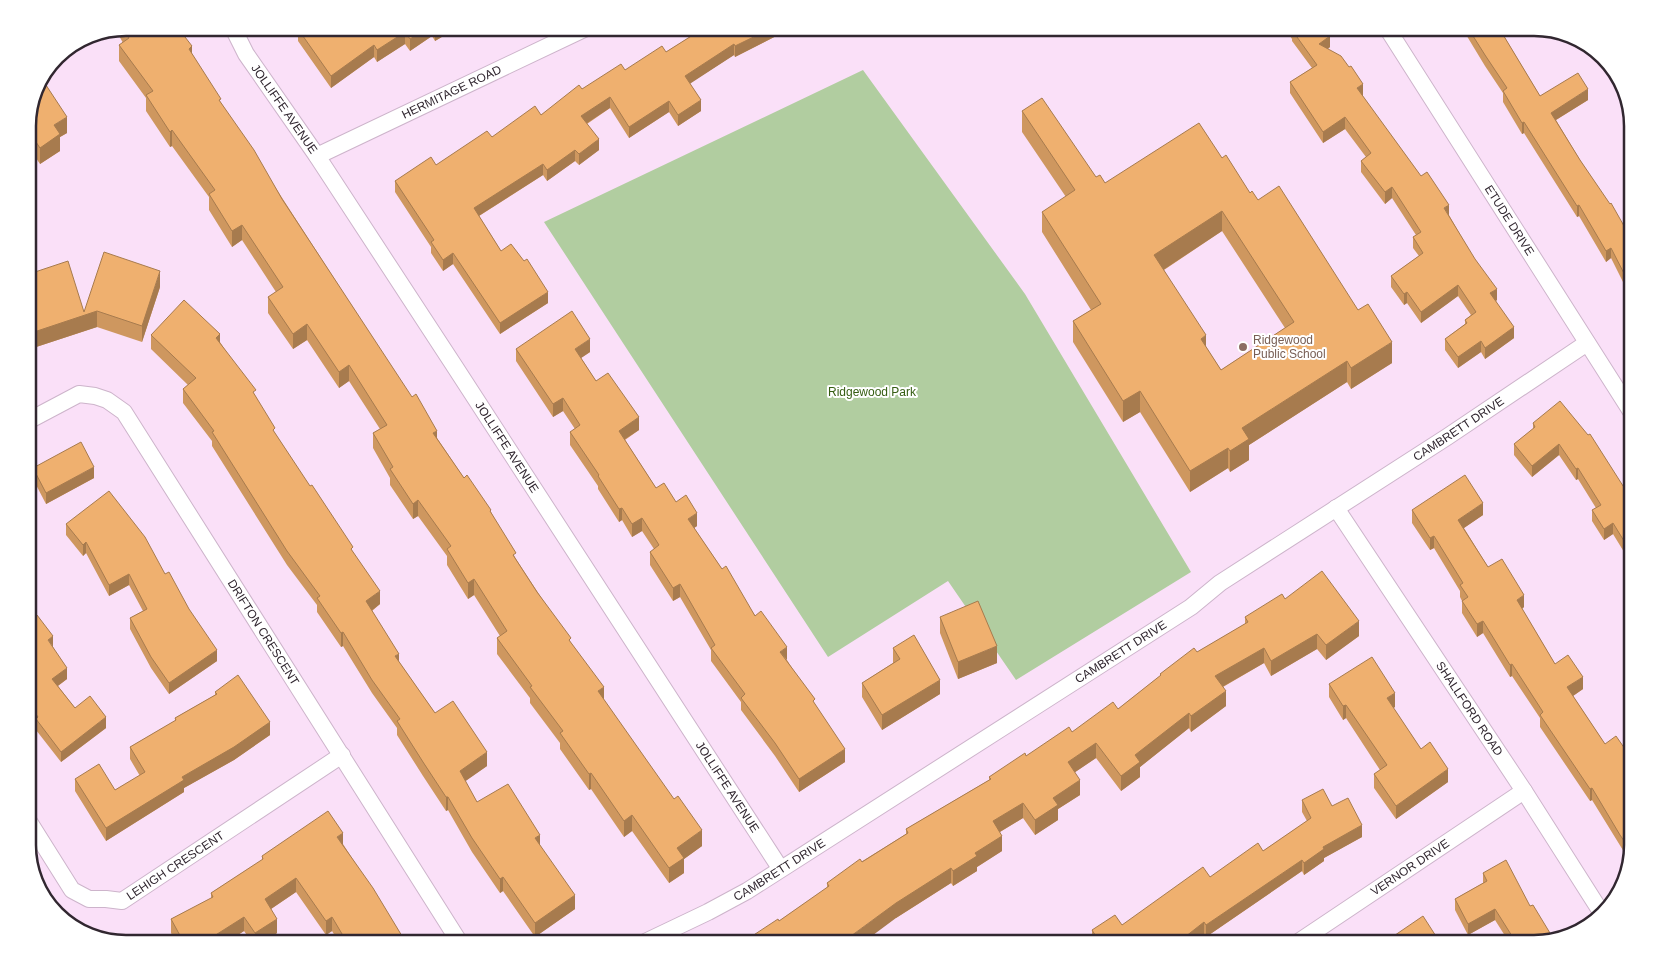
<svg xmlns="http://www.w3.org/2000/svg" width="1660" height="971" font-family="Arial,sans-serif">
<rect width="100%" height="100%" fill="#fae0f8"/>
<path fill="#b1cda0" d="M 863,70 L 1025,294 L 1191,572 L 1016,680 L 948,581 L 828,657 L 544,222 Z"/>
<g fill="none" stroke-linecap="round" stroke-linejoin="round">
<defs>
<g id="street">
<path id="s1" d="M 233,28 L 246,54 L 317,156 L 455,367 L 780,868"/>
<path id="s2" d="M 1387,28 L 1632,413"/>
<path id="s3" d="M 317,156 L 586,28"/>
<path id="s4" d="M 28,421 L 79,394 L 95,396 L 107,400 L 124,412 L 460,943"/>
<path id="s5" d="M 1336,508 L 1524,791 L 1601,912"/>
<path id="s6" d="M 28,820 L 72,890 L 89,899 L 106,899 L 122,901 L 342,755"/>
<path id="s7" d="M 643,943 L 708,912 L 747,891 L 1191,607 L 1220,583 L 1447,437 L 1587,343"/>
<path id="s8" d="M 1297,943 L 1524,791"/>
</g>
</defs>
<use href="#street" stroke="#cdb4cb" stroke-width="18"/>
<use href="#street" stroke="#fff" stroke-width="16"/>
</g>
<g fill="#ce975f" fill-rule="evenodd">
<path d="M 126,28 L 192,54 L 221,103 L 437,438 L 464,478 L 491,512 L 516,559 L 571,643 L 604,700 L 702,846 L 684,859 L 684,873 L 669,883 L 632,831 L 624,837 L 591,789 L 589,790 L 560,749 L 560,743 L 530,703 L 530,698 L 497,654 L 497,638 L 500,636 L 474,595 L 468,599 L 447,565 L 447,556 L 418,516 L 413,519 L 390,485 L 390,478 L 373,448 L 373,433 L 380,429 L 349,381 L 339,388 L 307,340 L 293,349 L 268,313 L 268,297 L 276,292 L 242,240 L 232,247 L 209,210 L 209,197 L 172,146 L 170,147 L 146,111 L 146,98 L 119,61 L 119,45 L 123,43 L 116,30 Z"/>
<path d="M 301,28 L 457,28 L 435,41 L 432,36 L 410,51 L 405,44 L 377,62 L 374,57 L 331,88 L 298,41 L 298,29 Z"/>
<path d="M 704,28 L 795,28 L 785,34 L 784,32 L 735,57 L 734,55 L 690,83 L 701,111 L 678,126 L 669,112 L 629,138 L 610,108 L 587,124 L 599,150 L 579,165 L 575,161 L 547,181 L 543,175 L 479,216 L 501,251 L 548,303 L 500,334 L 453,264 L 443,271 L 431,253 L 431,247 L 395,192 L 395,181 L 436,165 L 492,137 L 541,115 L 582,89 L 666,52 Z"/>
<path d="M 804,28 L 817,28 L 808,34 Z"/>
<path d="M 1285,28 L 1323,28 L 1330,47 L 1328,49 L 1363,96 L 1362,96 L 1449,215 L 1497,300 L 1496,301 L 1514,338 L 1485,359 L 1481,352 L 1458,368 L 1445,350 L 1445,339 L 1465,324 L 1465,320 L 1471,315 L 1458,296 L 1421,323 L 1407,303 L 1404,305 L 1391,287 L 1391,276 L 1419,256 L 1413,248 L 1413,237 L 1416,235 L 1392,198 L 1385,204 L 1361,172 L 1361,161 L 1366,157 L 1345,129 L 1323,143 L 1290,93 L 1290,82 L 1312,68 L 1292,41 L 1292,39 Z"/>
<path d="M 1462,28 L 1499,28 L 1540,96 L 1588,100 L 1556,120 L 1580,160 L 1632,240 L 1631,298 L 1611,258 L 1606,262 L 1579,216 L 1577,217 L 1524,133 L 1522,134 L 1503,102 L 1503,93 L 1485,66 Z"/>
<path d="M 1022,111 L 1096,177 L 1105,183 L 1222,158 L 1250,193 L 1258,200 L 1358,310 L 1392,363 L 1351,389 L 1347,382 L 1249,445 L 1249,460 L 1230,472 L 1228,468 L 1190,492 L 1140,412 L 1123,422 L 1073,342 L 1073,321 L 1091,310 L 1042,232 L 1042,212 L 1066,197 L 1022,132 ZM 1222,231 L 1285,328 L 1221,370 L 1206,347 L 1164,270 Z"/>
<path d="M 28,120 L 67,133 L 60,137 L 60,151 L 40,164 L 34,155 L 28,159 Z"/>
<path d="M 32,273 L 84,312 L 160,287 L 142,342 L 97,327 L 30,349 L 30,356 L 28,357 Z"/>
<path d="M 151,335 L 220,342 L 256,397 L 275,434 L 353,552 L 380,604 L 372,611 L 399,662 L 435,713 L 487,766 L 465,781 L 477,802 L 540,846 L 575,909 L 535,937 L 503,891 L 500,893 L 472,852 L 448,810 L 446,811 L 423,776 L 397,735 L 397,728 L 372,693 L 343,646 L 341,647 L 317,612 L 317,605 L 287,565 L 212,446 L 212,441 L 183,403 L 183,389 L 188,385 L 151,349 Z"/>
<path d="M 516,349 L 590,352 L 581,358 L 596,381 L 639,430 L 625,440 L 656,488 L 676,502 L 697,526 L 694,528 L 722,569 L 787,660 L 815,705 L 845,762 L 799,792 L 775,756 L 741,710 L 741,702 L 711,661 L 711,650 L 680,597 L 673,601 L 650,565 L 650,552 L 654,549 L 642,531 L 632,537 L 622,520 L 619,522 L 598,489 L 598,486 L 570,445 L 570,432 L 575,429 L 563,411 L 553,417 L 516,361 Z"/>
<path d="M 1533,423 L 1632,500 L 1632,565 L 1613,534 L 1604,540 L 1592,521 L 1592,510 L 1596,508 L 1578,479 L 1576,480 L 1559,455 L 1532,477 L 1514,455 L 1514,444 L 1533,429 Z"/>
<path d="M 33,468 L 94,478 L 46,504 L 33,479 Z"/>
<path d="M 1412,510 L 1483,515 L 1464,528 L 1488,567 L 1524,607 L 1522,609 L 1555,664 L 1583,689 L 1573,696 L 1605,744 L 1632,759 L 1632,772 L 1629,774 L 1632,845 L 1629,860 L 1592,800 L 1590,801 L 1540,727 L 1540,718 L 1512,676 L 1510,677 L 1483,633 L 1477,637 L 1462,613 L 1462,601 L 1460,597 L 1460,591 L 1434,548 L 1430,550 L 1412,523 Z"/>
<path d="M 66,524 L 165,574 L 217,661 L 169,694 L 151,668 L 130,629 L 130,618 L 143,611 L 129,585 L 109,596 L 86,553 L 83,556 L 66,535 Z"/>
<path d="M 1285,599 L 1359,636 L 1326,660 L 1317,649 L 1271,676 L 1264,663 L 1223,687 L 1226,706 L 1191,732 L 1189,728 L 1140,767 L 1140,777 L 1121,791 L 1096,758 L 1075,772 L 1080,795 L 1058,809 L 1058,820 L 1035,835 L 1023,818 L 1000,832 L 1002,851 L 977,867 L 977,871 L 953,886 L 951,883 L 896,918 L 779,921 L 827,888 L 827,883 L 906,834 L 906,829 L 989,780 L 989,777 L 1026,756 L 1118,709 L 1160,676 L 1160,674 L 1245,624 L 1245,617 Z"/>
<path d="M 940,617 L 997,663 L 958,679 L 940,633 Z"/>
<path d="M 28,622 L 53,647 L 67,679 L 58,686 L 75,708 L 106,728 L 61,762 L 36,730 L 36,726 L 28,714 Z"/>
<path d="M 893,648 L 940,694 L 882,730 L 862,697 L 862,683 L 893,663 Z"/>
<path d="M 1329,684 L 1395,707 L 1393,708 L 1421,749 L 1448,782 L 1396,819 L 1374,788 L 1374,774 L 1380,770 L 1346,718 L 1343,720 L 1329,697 Z"/>
<path d="M 215,692 L 270,735 L 234,760 L 184,788 L 184,792 L 106,841 L 75,791 L 75,779 L 115,790 L 140,776 L 130,759 L 130,747 L 175,721 L 175,718 L 215,695 Z"/>
<path d="M 1302,800 L 1332,806 L 1362,837 L 1324,858 L 1324,861 L 1304,875 L 1302,871 L 1206,937 L 1204,934 L 1191,944 L 1088,944 L 1092,941 L 1092,930 L 1122,925 L 1210,877 L 1263,851 L 1307,821 L 1302,812 Z"/>
<path d="M 343,844 L 402,936 L 409,944 L 340,944 L 332,931 L 326,935 L 296,892 L 271,909 L 277,933 L 261,944 L 253,944 L 244,931 L 224,944 L 167,944 L 176,942 L 171,933 L 171,919 L 211,899 L 211,893 L 262,860 L 262,856 Z"/>
<path d="M 1483,873 L 1530,906 L 1553,938 L 1507,939 L 1495,920 L 1468,935 L 1455,910 L 1455,899 L 1483,883 Z"/>
</g>
<g fill="#a77b4e">
<path d="M 428,28 L 432,28 L 432,36 L 410,51 L 410,39 Z"/>
<path d="M 438,28 L 457,28 L 435,41 L 435,29 Z"/>
<path d="M 772,28 L 784,28 L 784,32 L 735,57 L 735,46 Z"/>
<path d="M 785,28 L 795,28 L 785,34 Z"/>
<path d="M 808,28 L 817,28 L 808,34 Z"/>
<path d="M 405,32 L 405,44 L 377,62 L 377,50 Z"/>
<path d="M 1330,36 L 1330,47 L 1319,55 L 1319,44 Z"/>
<path d="M 734,44 L 734,55 L 685,87 L 685,76 Z"/>
<path d="M 374,45 L 374,57 L 331,88 L 331,76 Z"/>
<path d="M 192,46 L 192,62 L 189,49 Z"/>
<path d="M 1363,84 L 1363,96 L 1357,100 L 1357,88 Z"/>
<path d="M 1588,89 L 1588,100 L 1551,123 L 1551,113 Z"/>
<path d="M 610,97 L 610,108 L 581,127 L 581,116 Z"/>
<path d="M 701,100 L 701,111 L 678,126 L 678,115 Z"/>
<path d="M 669,101 L 669,112 L 629,138 L 629,127 Z"/>
<path d="M 67,117 L 67,133 L 60,137 L 60,151 L 40,164 L 40,148 L 54,125 Z"/>
<path d="M 1345,117 L 1345,129 L 1323,143 L 1323,132 Z"/>
<path d="M 1524,122 L 1524,133 L 1522,134 L 1522,123 Z"/>
<path d="M 172,130 L 172,146 L 170,147 L 170,132 Z"/>
<path d="M 34,139 L 34,155 L 28,159 L 28,143 Z"/>
<path d="M 599,139 L 599,150 L 579,165 L 579,154 Z"/>
<path d="M 575,150 L 575,161 L 547,181 L 547,170 Z"/>
<path d="M 543,164 L 543,175 L 474,219 L 474,208 Z"/>
<path d="M 1392,187 L 1392,198 L 1385,204 L 1385,192 Z"/>
<path d="M 1449,205 L 1449,216 L 1444,208 Z"/>
<path d="M 1579,205 L 1579,216 L 1577,217 L 1577,206 Z"/>
<path d="M 1222,211 L 1222,231 L 1154,276 L 1154,255 Z"/>
<path d="M 242,225 L 242,240 L 232,247 L 232,231 Z"/>
<path d="M 1611,248 L 1611,258 L 1606,262 L 1606,251 Z"/>
<path d="M 453,253 L 453,264 L 443,271 L 443,260 Z"/>
<path d="M 160,271 L 160,287 L 142,342 L 142,326 Z"/>
<path d="M 1458,285 L 1458,296 L 1421,323 L 1421,312 Z"/>
<path d="M 1631,287 L 1632,287 L 1632,297 L 1631,298 Z"/>
<path d="M 1497,289 L 1497,300 L 1490,304 L 1490,293 Z"/>
<path d="M 548,292 L 548,303 L 500,334 L 500,323 Z"/>
<path d="M 1407,292 L 1407,303 L 1404,305 L 1404,294 Z"/>
<path d="M 97,311 L 97,327 L 30,349 L 30,356 L 28,357 L 28,334 Z"/>
<path d="M 307,324 L 307,340 L 293,349 L 293,334 Z"/>
<path d="M 1514,327 L 1514,338 L 1485,359 L 1485,348 Z"/>
<path d="M 220,334 L 220,348 L 216,338 Z"/>
<path d="M 1206,335 L 1206,356 L 1201,339 Z"/>
<path d="M 590,339 L 590,352 L 575,362 L 575,349 Z"/>
<path d="M 1481,341 L 1481,352 L 1458,368 L 1458,357 Z"/>
<path d="M 1392,342 L 1392,363 L 1351,389 L 1351,368 Z"/>
<path d="M 1347,361 L 1347,382 L 1249,445 L 1249,460 L 1230,472 L 1230,451 L 1242,428 Z"/>
<path d="M 349,365 L 349,381 L 339,388 L 339,372 Z"/>
<path d="M 1140,391 L 1140,412 L 1123,422 L 1123,401 Z"/>
<path d="M 563,398 L 563,411 L 553,417 L 553,404 Z"/>
<path d="M 639,417 L 639,430 L 619,443 L 619,431 Z"/>
<path d="M 437,431 L 437,447 L 433,433 Z"/>
<path d="M 1559,444 L 1559,455 L 1532,477 L 1532,466 Z"/>
<path d="M 1228,448 L 1228,468 L 1190,492 L 1190,471 Z"/>
<path d="M 94,467 L 94,478 L 46,504 L 46,493 Z"/>
<path d="M 1578,468 L 1578,479 L 1576,480 L 1576,469 Z"/>
<path d="M 418,500 L 418,516 L 413,519 L 413,504 Z"/>
<path d="M 1483,503 L 1483,515 L 1458,532 L 1458,520 Z"/>
<path d="M 622,508 L 622,520 L 619,522 L 619,509 Z"/>
<path d="M 697,513 L 697,526 L 688,532 L 688,519 Z"/>
<path d="M 642,518 L 642,531 L 632,537 L 632,524 Z"/>
<path d="M 1613,523 L 1613,534 L 1604,540 L 1604,529 Z"/>
<path d="M 1434,536 L 1434,548 L 1430,550 L 1430,538 Z"/>
<path d="M 86,542 L 86,553 L 83,556 L 83,545 Z"/>
<path d="M 129,574 L 129,585 L 109,596 L 109,585 Z"/>
<path d="M 474,579 L 474,595 L 468,599 L 468,583 Z"/>
<path d="M 680,584 L 680,597 L 673,601 L 673,588 Z"/>
<path d="M 380,591 L 380,604 L 366,615 L 366,601 Z"/>
<path d="M 1524,595 L 1524,607 L 1517,612 L 1517,600 Z"/>
<path d="M 1359,621 L 1359,636 L 1326,660 L 1326,645 Z"/>
<path d="M 1483,621 L 1483,633 L 1477,637 L 1477,624 Z"/>
<path d="M 343,632 L 343,646 L 341,647 L 341,633 Z"/>
<path d="M 1317,634 L 1317,649 L 1271,676 L 1271,661 Z"/>
<path d="M 53,636 L 53,647 L 48,640 Z"/>
<path d="M 997,646 L 997,663 L 958,679 L 958,662 Z"/>
<path d="M 787,647 L 787,660 L 780,652 Z"/>
<path d="M 1264,648 L 1264,663 L 1215,691 L 1215,676 Z"/>
<path d="M 217,650 L 217,661 L 169,694 L 169,683 Z"/>
<path d="M 399,654 L 399,668 L 395,656 Z"/>
<path d="M 1512,664 L 1512,676 L 1510,677 L 1510,665 Z"/>
<path d="M 67,668 L 67,679 L 52,690 L 52,679 Z"/>
<path d="M 1583,677 L 1583,689 L 1567,700 L 1567,687 Z"/>
<path d="M 940,680 L 940,694 L 882,730 L 882,715 Z"/>
<path d="M 604,687 L 604,702 L 598,691 Z"/>
<path d="M 1226,691 L 1226,706 L 1191,732 L 1191,716 Z"/>
<path d="M 1395,693 L 1395,707 L 1387,712 L 1387,698 Z"/>
<path d="M 1346,705 L 1346,718 L 1343,720 L 1343,706 Z"/>
<path d="M 1189,713 L 1189,728 L 1140,767 L 1140,777 L 1121,791 L 1121,776 L 1135,755 Z"/>
<path d="M 106,717 L 106,728 L 61,762 L 61,752 Z"/>
<path d="M 270,722 L 270,735 L 234,760 L 184,788 L 184,792 L 106,841 L 106,828 L 182,777 Z"/>
<path d="M 1096,743 L 1096,758 L 1068,777 L 1068,762 Z"/>
<path d="M 845,749 L 845,762 L 799,792 L 799,779 Z"/>
<path d="M 487,752 L 487,766 L 460,785 L 460,771 Z"/>
<path d="M 1632,760 L 1632,772 L 1624,778 L 1624,766 Z"/>
<path d="M 1448,769 L 1448,782 L 1396,819 L 1396,806 Z"/>
<path d="M 591,773 L 591,789 L 589,790 L 589,774 Z"/>
<path d="M 1080,780 L 1080,795 L 1058,809 L 1058,820 L 1035,835 L 1035,820 L 1053,798 Z"/>
<path d="M 1592,788 L 1592,800 L 1590,801 L 1590,789 Z"/>
<path d="M 446,797 L 448,797 L 448,810 L 446,811 Z"/>
<path d="M 1023,803 L 1023,818 L 993,836 L 993,821 Z"/>
<path d="M 632,815 L 632,831 L 624,837 L 624,821 Z"/>
<path d="M 1362,825 L 1362,837 L 1324,858 L 1324,861 L 1304,875 L 1304,863 L 1323,847 Z"/>
<path d="M 702,830 L 702,846 L 684,859 L 684,873 L 669,883 L 669,868 L 677,848 Z"/>
<path d="M 343,833 L 343,847 L 337,837 Z"/>
<path d="M 540,835 L 540,849 L 535,838 Z"/>
<path d="M 1002,836 L 1002,851 L 977,867 L 977,871 L 953,886 L 953,871 L 975,853 Z"/>
<path d="M 1302,860 L 1302,871 L 1206,937 L 1206,925 Z"/>
<path d="M 951,868 L 951,883 L 896,918 L 861,944 L 840,944 L 896,903 Z"/>
<path d="M 503,877 L 503,891 L 500,893 L 500,879 Z"/>
<path d="M 296,878 L 296,892 L 265,913 L 265,899 Z"/>
<path d="M 575,895 L 575,909 L 535,937 L 535,923 Z"/>
<path d="M 1495,909 L 1495,920 L 1468,935 L 1468,924 Z"/>
<path d="M 244,917 L 244,931 L 224,944 L 214,944 L 214,936 Z"/>
<path d="M 332,917 L 332,931 L 326,935 L 326,921 Z"/>
<path d="M 277,919 L 277,933 L 261,944 L 255,944 L 255,933 Z"/>
<path d="M 1204,922 L 1204,934 L 1191,944 L 1176,944 Z"/>
</g>
<g fill="#efb06f" stroke="#a77b4e" fill-rule="evenodd">
<path d="M 124,28 L 178,28 L 192,46 L 189,49 L 221,99 L 219,100 L 254,150 L 282,199 L 412,397 L 416,394 L 437,431 L 433,433 L 464,478 L 467,475 L 491,510 L 490,511 L 516,553 L 513,555 L 537,592 L 571,638 L 569,640 L 604,687 L 598,691 L 674,799 L 678,796 L 702,830 L 677,848 L 684,858 L 669,868 L 632,815 L 624,821 L 591,773 L 589,774 L 560,733 L 563,731 L 530,687 L 532,686 L 497,638 L 507,631 L 474,579 L 468,583 L 447,549 L 451,546 L 418,500 L 413,504 L 390,469 L 393,467 L 373,433 L 387,425 L 349,365 L 339,372 L 307,324 L 293,334 L 268,297 L 283,287 L 242,225 L 232,231 L 209,194 L 215,190 L 172,130 L 170,132 L 146,95 L 153,91 L 119,45 L 129,38 Z"/>
<path d="M 301,28 L 428,28 L 410,39 L 405,32 L 377,50 L 374,45 L 331,76 L 298,29 Z"/>
<path d="M 704,28 L 772,28 L 735,46 L 734,44 L 685,76 L 701,100 L 678,115 L 669,101 L 629,127 L 610,97 L 581,116 L 599,139 L 579,154 L 575,150 L 547,170 L 543,164 L 474,208 L 501,251 L 511,244 L 524,261 L 527,259 L 548,292 L 500,323 L 453,253 L 443,260 L 431,242 L 434,240 L 395,181 L 431,157 L 436,165 L 487,131 L 492,137 L 535,106 L 541,115 L 579,85 L 582,89 L 621,64 L 625,70 L 662,46 L 666,52 Z"/>
<path d="M 1292,28 L 1323,28 L 1330,36 L 1319,44 L 1341,56 L 1349,67 L 1351,66 L 1363,84 L 1357,88 L 1421,176 L 1427,172 L 1449,205 L 1444,208 L 1475,259 L 1497,289 L 1490,293 L 1514,327 L 1485,348 L 1481,341 L 1458,357 L 1445,339 L 1467,323 L 1465,320 L 1476,312 L 1458,285 L 1421,312 L 1407,292 L 1404,294 L 1391,276 L 1423,253 L 1413,237 L 1421,232 L 1392,187 L 1385,192 L 1361,161 L 1371,153 L 1345,117 L 1323,132 L 1290,82 L 1317,65 L 1292,30 L 1294,30 Z"/>
<path d="M 1468,28 L 1499,28 L 1540,96 L 1578,73 L 1588,89 L 1551,113 L 1580,160 L 1610,204 L 1611,203 L 1632,240 L 1632,287 L 1631,287 L 1611,248 L 1606,251 L 1579,205 L 1577,206 L 1524,122 L 1522,123 L 1503,91 L 1507,88 L 1485,55 Z"/>
<path d="M 42,79 L 67,117 L 54,125 L 60,134 L 40,148 L 34,139 L 28,143 L 28,120 L 35,88 Z"/>
<path d="M 1042,98 L 1096,177 L 1100,175 L 1105,183 L 1199,123 L 1222,158 L 1226,155 L 1250,193 L 1252,191 L 1258,200 L 1279,186 L 1358,310 L 1368,304 L 1392,342 L 1351,368 L 1347,361 L 1242,428 L 1249,439 L 1230,451 L 1228,448 L 1190,471 L 1140,391 L 1123,401 L 1073,321 L 1101,304 L 1042,212 L 1075,190 L 1022,111 ZM 1222,211 L 1294,322 L 1221,370 L 1201,339 L 1206,335 L 1154,255 Z"/>
<path d="M 104,252 L 160,271 L 142,326 L 97,311 L 28,334 L 28,275 L 32,273 L 68,261 L 84,312 Z"/>
<path d="M 184,300 L 220,334 L 216,338 L 256,390 L 253,392 L 275,428 L 273,430 L 310,486 L 312,485 L 353,547 L 351,549 L 380,591 L 366,601 L 399,654 L 395,656 L 435,713 L 453,701 L 487,752 L 460,771 L 477,802 L 508,784 L 540,835 L 535,838 L 575,895 L 535,923 L 503,877 L 500,879 L 472,838 L 448,797 L 446,797 L 423,762 L 397,721 L 400,719 L 372,680 L 343,632 L 341,633 L 317,598 L 320,596 L 287,551 L 212,432 L 214,431 L 183,389 L 196,378 L 151,335 Z"/>
<path d="M 572,311 L 590,339 L 575,349 L 596,381 L 608,373 L 639,417 L 619,431 L 656,488 L 664,483 L 676,502 L 686,495 L 697,513 L 688,519 L 722,569 L 726,566 L 755,616 L 761,611 L 787,647 L 780,652 L 815,699 L 813,701 L 845,749 L 799,779 L 775,743 L 741,698 L 745,694 L 711,648 L 715,645 L 680,584 L 673,588 L 650,552 L 659,545 L 642,518 L 632,524 L 622,508 L 619,509 L 598,476 L 599,475 L 570,432 L 580,425 L 563,398 L 553,404 L 516,349 Z"/>
<path d="M 1560,401 L 1588,435 L 1590,434 L 1632,500 L 1632,554 L 1613,523 L 1604,529 L 1592,510 L 1601,505 L 1578,468 L 1576,469 L 1559,444 L 1532,466 L 1514,444 L 1535,427 L 1533,423 Z"/>
<path d="M 81,442 L 94,467 L 46,493 L 33,468 Z"/>
<path d="M 1465,475 L 1483,503 L 1458,520 L 1488,567 L 1502,559 L 1524,595 L 1517,600 L 1555,664 L 1568,655 L 1583,677 L 1567,687 L 1605,744 L 1616,736 L 1632,759 L 1624,766 L 1632,780 L 1632,845 L 1631,851 L 1620,835 L 1592,788 L 1590,789 L 1540,715 L 1543,712 L 1512,664 L 1510,665 L 1483,621 L 1477,624 L 1462,601 L 1468,597 L 1460,585 L 1463,583 L 1434,536 L 1430,538 L 1412,510 Z"/>
<path d="M 109,491 L 145,537 L 165,574 L 169,572 L 189,609 L 217,650 L 169,683 L 151,657 L 130,618 L 147,609 L 129,574 L 109,585 L 86,542 L 83,545 L 66,524 Z"/>
<path d="M 1322,571 L 1359,621 L 1326,645 L 1317,634 L 1271,661 L 1264,648 L 1215,676 L 1226,691 L 1191,716 L 1189,713 L 1135,755 L 1140,762 L 1121,776 L 1096,743 L 1068,762 L 1080,780 L 1053,798 L 1058,805 L 1035,820 L 1023,803 L 993,821 L 1002,836 L 975,853 L 977,856 L 953,871 L 951,868 L 896,903 L 840,944 L 740,944 L 778,919 L 779,921 L 829,886 L 827,883 L 860,859 L 862,862 L 908,833 L 906,829 L 991,779 L 989,777 L 1025,753 L 1026,756 L 1069,727 L 1072,732 L 1113,702 L 1118,709 L 1161,675 L 1160,674 L 1194,648 L 1197,652 L 1248,622 L 1245,617 L 1282,594 L 1285,599 Z"/>
<path d="M 978,601 L 997,646 L 958,662 L 940,617 Z"/>
<path d="M 37,615 L 53,636 L 48,640 L 67,668 L 52,679 L 75,708 L 90,696 L 106,717 L 61,752 L 36,719 L 38,717 L 28,703 L 28,622 Z"/>
<path d="M 914,635 L 940,680 L 882,715 L 862,683 L 900,659 L 893,648 Z"/>
<path d="M 1372,657 L 1395,693 L 1387,698 L 1421,749 L 1430,742 L 1448,769 L 1396,806 L 1374,774 L 1387,765 L 1346,705 L 1343,706 L 1329,684 Z"/>
<path d="M 238,675 L 270,722 L 234,747 L 182,777 L 184,780 L 106,828 L 75,779 L 99,764 L 115,790 L 145,772 L 130,747 L 176,720 L 175,718 L 217,694 L 215,692 Z"/>
<path d="M 1323,789 L 1332,806 L 1348,798 L 1362,825 L 1323,847 L 1324,849 L 1304,863 L 1302,860 L 1206,925 L 1204,922 L 1176,944 L 1088,944 L 1097,938 L 1092,930 L 1115,915 L 1122,925 L 1203,867 L 1210,877 L 1258,843 L 1263,851 L 1311,818 L 1302,800 Z"/>
<path d="M 328,811 L 343,833 L 337,837 L 373,888 L 402,936 L 404,935 L 409,944 L 348,944 L 332,917 L 326,921 L 296,878 L 265,899 L 277,919 L 255,933 L 244,917 L 214,936 L 217,944 L 167,944 L 183,941 L 171,919 L 213,897 L 211,893 L 263,859 L 262,856 Z"/>
<path d="M 1506,860 L 1530,906 L 1533,905 L 1553,938 L 1534,944 L 1500,944 L 1512,936 L 1495,909 L 1468,924 L 1455,899 L 1487,881 L 1483,873 Z"/>
<path d="M 1423,916 L 1441,944 L 1382,944 Z"/>
</g>
<circle fill="#8d6e63" stroke="#fff" stroke-width="2" cx="1243" cy="347" r="5"/>
<g text-anchor="middle" dominant-baseline="central" stroke-width="4" stroke-linejoin="round" paint-order="stroke">
<g font-size="12" fill="#312730" stroke="#fff">
<text stroke="none"><textPath href="#s3" startOffset="149">HERMITAGE ROAD</textPath></text>
<text stroke="none"><textPath href="#s1" startOffset="96">JOLLIFFE AVENUE</textPath></text>
<text stroke="none"><textPath href="#s2" startOffset="228">ETUDE DRIVE</textPath></text>
<text stroke="none"><textPath href="#s7" startOffset="965">CAMBRETT DRIVE</textPath></text>
<text stroke="none"><textPath href="#s1" startOffset="501">JOLLIFFE AVENUE</textPath></text>
<text stroke="none"><textPath href="#s4" startOffset="368">DRIFTON CRESCENT</textPath></text>
<text stroke="none"><textPath href="#s7" startOffset="560">CAMBRETT DRIVE</textPath></text>
<text stroke="none"><textPath href="#s5" startOffset="241">SHALLFORD ROAD</textPath></text>
<text stroke="none"><textPath href="#s1" startOffset="906">JOLLIFFE AVENUE</textPath></text>
<text stroke="none"><textPath href="#s6" startOffset="199">LEHIGH CRESCENT</textPath></text>
<text stroke="none"><textPath href="#s8" startOffset="136">VERNOR DRIVE</textPath></text>
<text stroke="none"><textPath href="#s7" startOffset="155">CAMBRETT DRIVE</textPath></text>
</g>
<g font-size="12" fill="#785e54" stroke="#fff" text-anchor="start">
<text x="1253" y="340">Ridgewood<tspan x="1253" dy="14">Public School</tspan></text>
</g>
<g font-size="12" fill="#355d12" stroke="#fff">
<text x="872" y="392">Ridgewood Park</text>
</g>
</g>
<path d="M0 0H1660V971H0ZM126 36H1534A90 90 0 0 1 1624 126V845A90 90 0 0 1 1534 935H126A90 90 0 0 1 36 845V126A90 90 0 0 1 126 36Z" fill="#fff" fill-rule="evenodd"/>
<path fill="none" stroke="#312730" stroke-width="2.5" d="M126 36H1534A90 90 0 0 1 1624 126V845A90 90 0 0 1 1534 935H126A90 90 0 0 1 36 845V126A90 90 0 0 1 126 36Z"/>
</svg>
